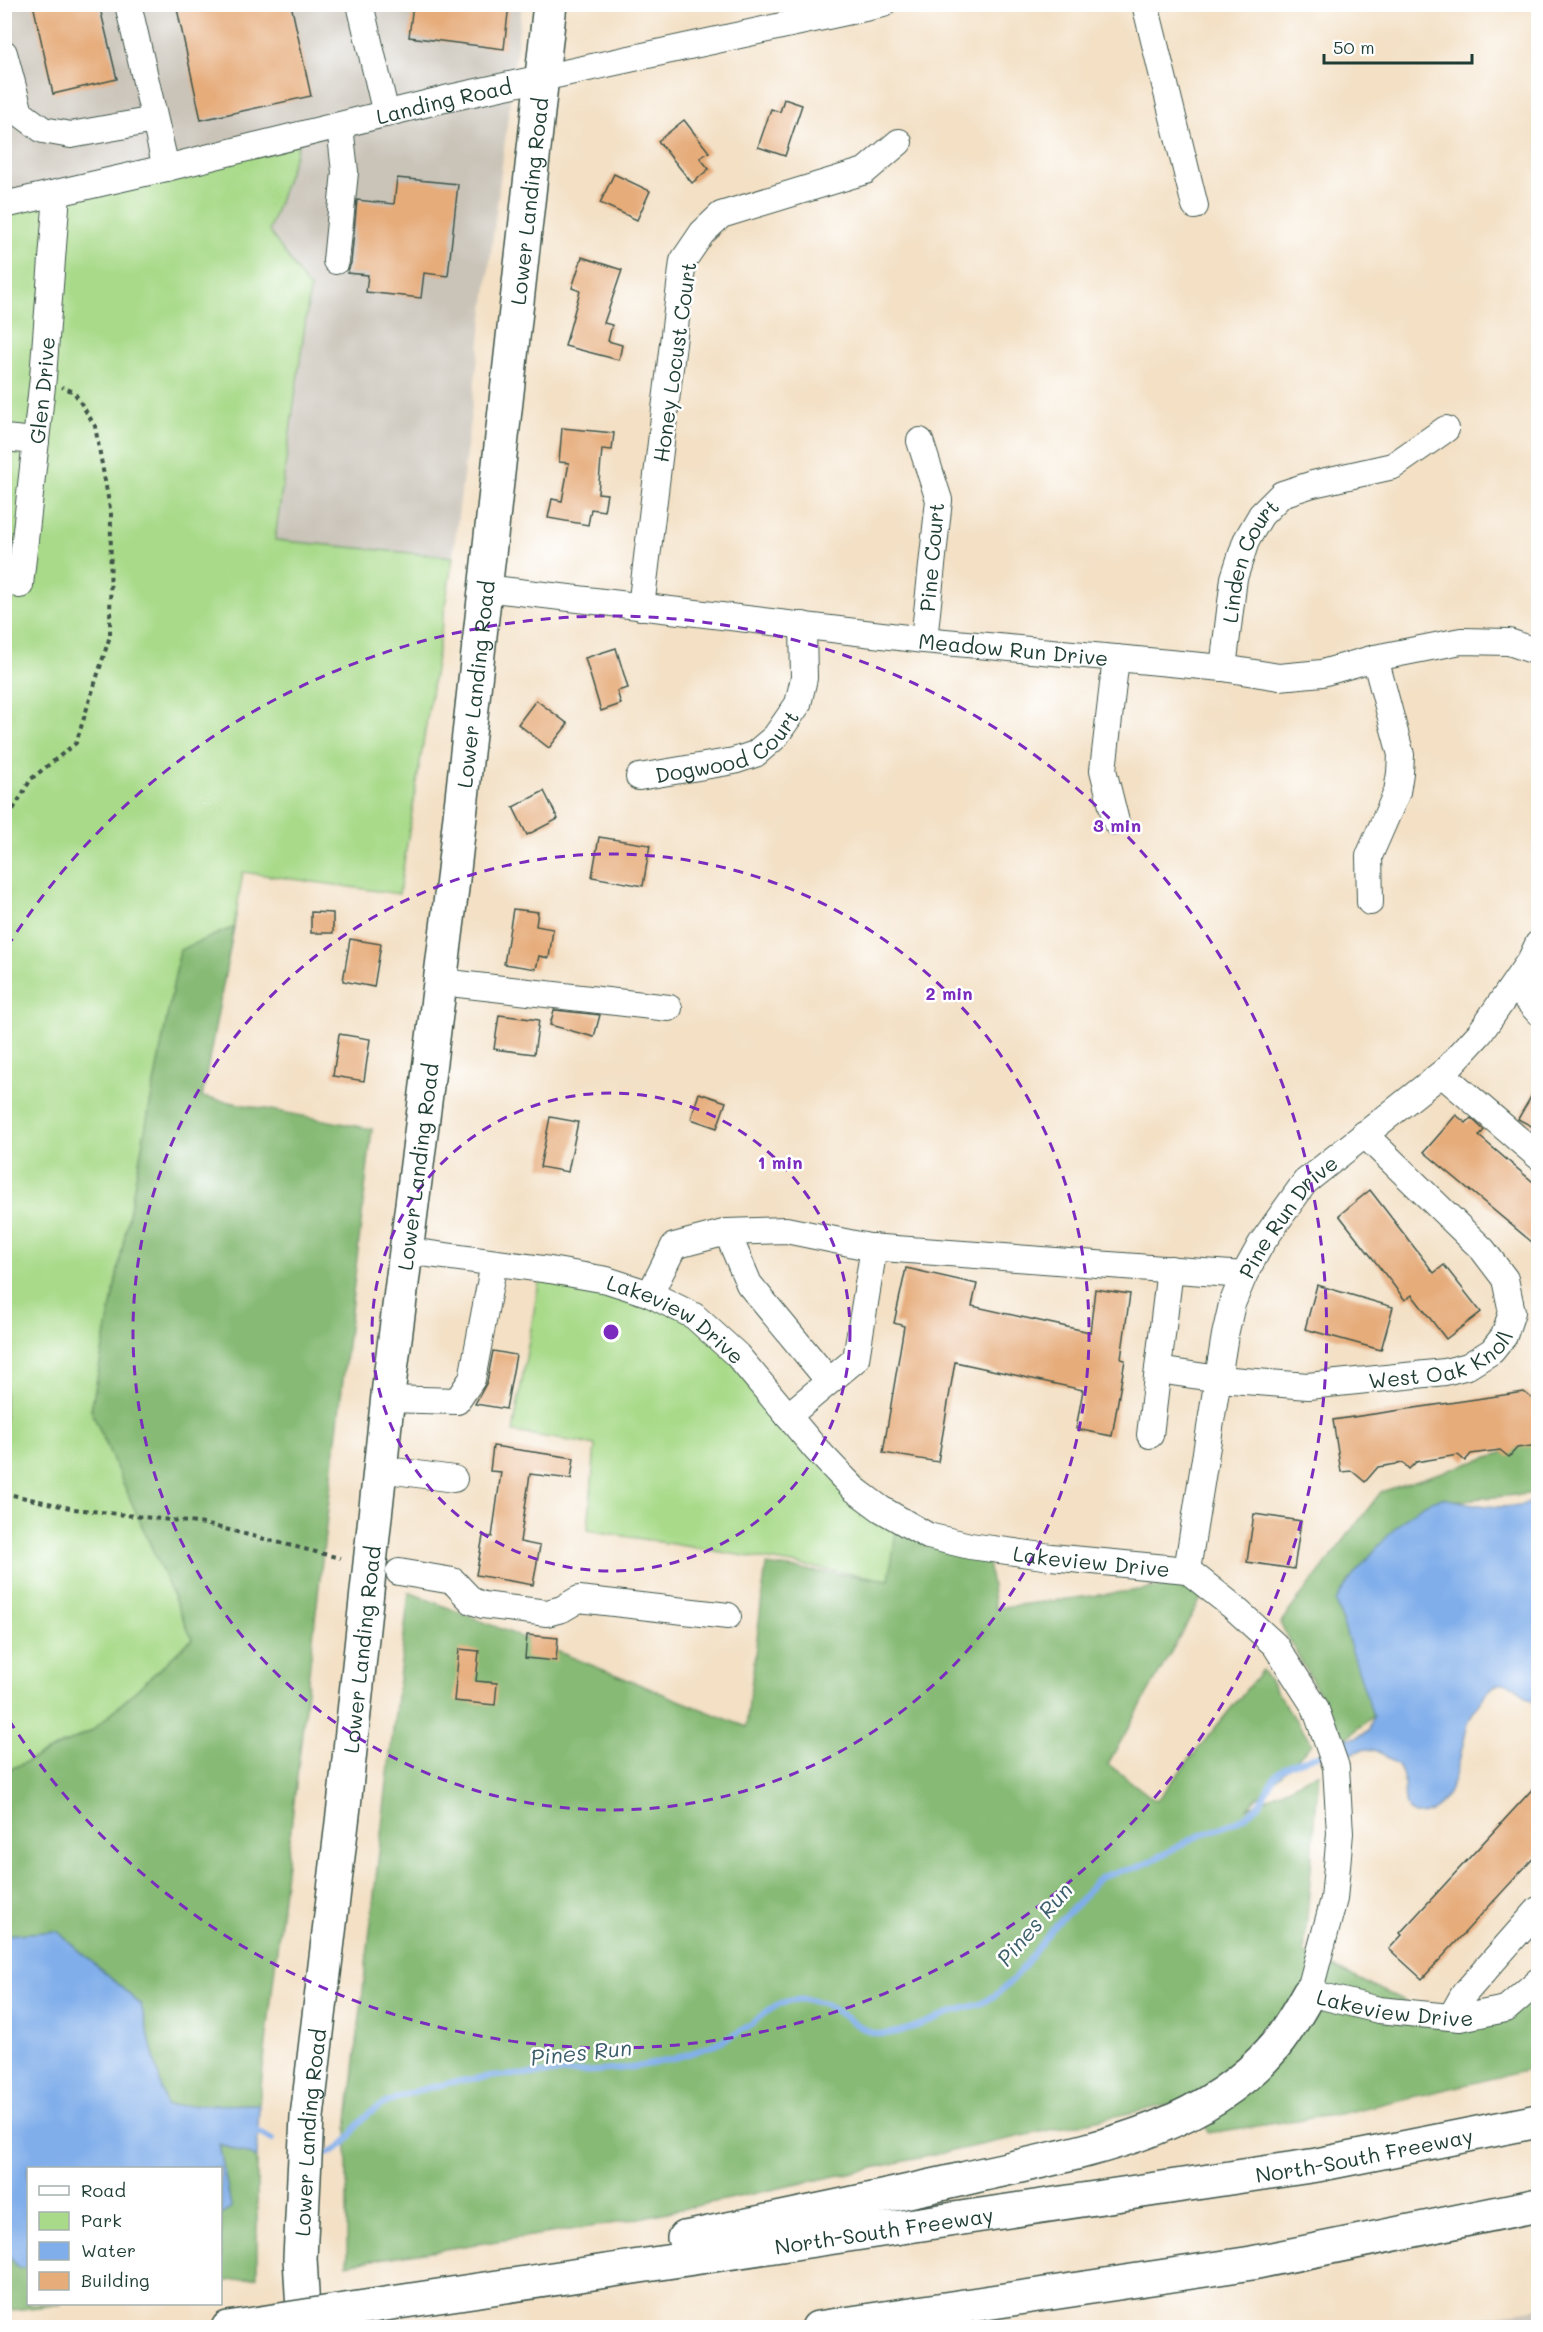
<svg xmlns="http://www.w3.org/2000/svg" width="1543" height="2332" font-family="Mali,sans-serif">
<rect width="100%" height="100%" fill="#fff"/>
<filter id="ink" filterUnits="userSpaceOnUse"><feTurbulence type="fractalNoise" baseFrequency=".0167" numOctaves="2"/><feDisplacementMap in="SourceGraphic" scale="12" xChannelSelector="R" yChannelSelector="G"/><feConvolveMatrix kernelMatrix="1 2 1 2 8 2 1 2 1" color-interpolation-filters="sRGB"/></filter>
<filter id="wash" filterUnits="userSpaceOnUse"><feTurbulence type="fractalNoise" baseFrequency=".008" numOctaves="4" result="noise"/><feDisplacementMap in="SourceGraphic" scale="24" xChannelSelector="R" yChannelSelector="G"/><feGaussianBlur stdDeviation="1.35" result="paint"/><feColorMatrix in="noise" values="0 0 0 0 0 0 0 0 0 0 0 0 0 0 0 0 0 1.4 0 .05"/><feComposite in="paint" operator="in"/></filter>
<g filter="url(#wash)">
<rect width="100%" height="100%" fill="#f3e0c5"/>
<g fill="#c9c3b8">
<path d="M 4,5 L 522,5 L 453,557 L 275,540 L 310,289 L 269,231 L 298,144 L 5,210 Z"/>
<path d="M 1538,2308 L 1538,2327 L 1429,2327 Z"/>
</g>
<g fill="#a8da89" stroke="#648c5e" stroke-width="1.5">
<path d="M 299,143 L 269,231 L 310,289 L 275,540 L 453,557 L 399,894 L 243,872 L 234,927 L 180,950 L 91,1410 L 192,1639 L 93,1730 L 5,1772 L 5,210 Z"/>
<path d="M 550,1270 L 694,1316 L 899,1519 L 889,1580 L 588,1530 L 595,1445 L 513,1432 L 539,1282 Z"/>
</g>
<g fill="#86ba75" stroke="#527c54" stroke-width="1.5">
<path d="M 234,927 L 202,1097 L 372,1129 L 259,2104 L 166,2106 L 141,2005 L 57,1931 L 5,1935 L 5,1772 L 93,1730 L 192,1639 L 91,1410 L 180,950 Z"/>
<path d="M 1538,1441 L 1538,1493 L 1427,1503 L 1338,1598 L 1373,1716 L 1345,1739 L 1280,1623 L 1381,1492 Z"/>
<path d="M 898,1516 L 987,1554 L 995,1608 L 1211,1581 L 1108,1764 L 1156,1801 L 1262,1670 L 1312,1744 L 1246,1809 L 1319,1772 L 1304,1953 L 1438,2017 L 1538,1998 L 1538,2068 L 1339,2114 L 1208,2133 L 1195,2099 L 616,2223 L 347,2264 L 347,2129 L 409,1592 L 746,1727 L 766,1565 L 889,1580 Z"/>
<path d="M 219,2144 L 257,2158 L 257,2277 L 221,2282 L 221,2216 L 231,2207 Z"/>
<path d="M 4,2251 L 19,2268 L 28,2267 L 28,2304 L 62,2304 L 5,2311 Z"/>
</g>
<g fill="#80aeea" stroke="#50768f" stroke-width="1.5">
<path d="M 1443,1498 C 1479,1505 1502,1513 1538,1500 L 1538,1704 C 1526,1701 1518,1683 1504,1683 C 1496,1683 1490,1689 1485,1695 C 1480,1702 1474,1710 1470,1718 C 1459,1745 1458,1818 1415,1815 C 1399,1806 1407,1791 1403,1777 C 1402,1770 1397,1766 1392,1762 C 1379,1748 1368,1746 1351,1754 L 1345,1739 L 1358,1737 L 1369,1730 L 1373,1716 L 1336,1602 C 1344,1582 1395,1526 1413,1512 C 1421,1505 1433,1499 1443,1498 Z"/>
<path d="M 57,1931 L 141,2005 L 166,2106 L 259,2104 L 257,2158 L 219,2144 L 231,2207 L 221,2216 L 220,2168 L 28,2168 L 28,2267 L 19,2268 L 4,2251 L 5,1935 Z"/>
</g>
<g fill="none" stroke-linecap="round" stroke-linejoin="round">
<g stroke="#80aeea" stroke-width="6">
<path d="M 252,2128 L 272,2140"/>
<path d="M 327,2153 C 354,2144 349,2130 367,2115 C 386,2100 413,2091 436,2086 C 516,2065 603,2082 682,2056 C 704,2049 726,2041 745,2028 C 763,2017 770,2003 794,2000 C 831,1995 841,2021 871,2032 C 874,2033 880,2034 883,2034 C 906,2033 932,2019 954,2011 C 963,2008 973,2007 982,2003 C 1012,1989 1029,1958 1049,1933 C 1058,1921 1071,1911 1081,1900 C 1086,1894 1090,1887 1095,1882 C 1107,1871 1123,1872 1138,1867 C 1158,1859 1175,1847 1194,1838 C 1211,1830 1232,1826 1247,1815 C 1264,1805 1265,1787 1277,1774 C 1288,1762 1310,1758 1325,1754"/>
</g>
</g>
<g id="blocks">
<g fill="#e6ac7a">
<path d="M 33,4 L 99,4 L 117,79 L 53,94 Z"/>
<path d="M 176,4 L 291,4 L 311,96 L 201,120 Z"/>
<path d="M 413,4 L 509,4 L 504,49 L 409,37 Z"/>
<path d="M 784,99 L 802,105 L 785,156 L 758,147 L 771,109 L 780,112 Z"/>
<path d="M 684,120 L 709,152 L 700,158 L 709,169 L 692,183 L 658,141 Z"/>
<path d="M 614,174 L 650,191 L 637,220 L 600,203 Z"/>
<path d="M 397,178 L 458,184 L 448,276 L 424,273 L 421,298 L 366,292 L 368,275 L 347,273 L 351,263 L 357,200 L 394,204 Z"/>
<path d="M 582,257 L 622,270 L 604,323 L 612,325 L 608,341 L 622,345 L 619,360 L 565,346 L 580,291 L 572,288 Z"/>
<path d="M 562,428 L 614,433 L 612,450 L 602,449 L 598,493 L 607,494 L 604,511 L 591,509 L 588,525 L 548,518 L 552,499 L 562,501 L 569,463 L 559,462 Z"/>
<path d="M 616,648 L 628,688 L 617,691 L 621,704 L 601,711 L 585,658 Z"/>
<path d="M 536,700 L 568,724 L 549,748 L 518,724 Z"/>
<path d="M 544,791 L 558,819 L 527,835 L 513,807 Z"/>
<path d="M 599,837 L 650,845 L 643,886 L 592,877 Z"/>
<path d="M 513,909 L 538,912 L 536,926 L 553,929 L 549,958 L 539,956 L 536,969 L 504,964 Z"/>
<path d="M 311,912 L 333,913 L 333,933 L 311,933 Z"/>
<path d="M 350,939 L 381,944 L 374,987 L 343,981 Z"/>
<path d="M 554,1010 L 600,1015 L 594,1037 L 550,1025 Z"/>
<path d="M 499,1015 L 539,1020 L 534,1054 L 494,1049 Z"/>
<path d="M 339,1034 L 370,1039 L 364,1081 L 333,1076 Z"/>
<path d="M 1539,1083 L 1539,1130 L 1518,1119 Z"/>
<path d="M 699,1093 L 726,1102 L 717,1128 L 691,1119 Z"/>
<path d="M 1456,1115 L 1466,1123 L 1471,1118 L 1484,1130 L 1479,1136 L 1539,1187 L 1539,1248 L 1424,1152 Z"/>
<path d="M 550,1117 L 578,1122 L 568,1172 L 540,1167 Z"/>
<path d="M 1370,1190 L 1434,1273 L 1444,1265 L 1481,1312 L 1446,1339 L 1412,1295 L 1405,1300 L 1339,1215 Z"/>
<path d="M 906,1268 L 977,1284 L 972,1306 L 1090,1332 L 1095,1289 L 1130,1294 L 1121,1359 L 1125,1360 L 1112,1436 L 1076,1429 L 1083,1390 L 955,1362 L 938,1462 L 883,1453 L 904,1326 L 894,1323 Z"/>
<path d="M 1317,1285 L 1393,1307 L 1381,1350 L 1305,1329 Z"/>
<path d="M 493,1351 L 516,1355 L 506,1409 L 475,1404 L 487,1382 Z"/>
<path d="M 1524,1392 L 1539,1404 L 1539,1445 L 1517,1448 L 1509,1457 L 1500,1450 L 1471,1454 L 1465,1461 L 1458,1455 L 1416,1462 L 1409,1469 L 1403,1463 L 1378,1467 L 1365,1482 L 1352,1471 L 1341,1472 L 1333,1420 Z"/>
<path d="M 493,1446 L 574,1458 L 571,1479 L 530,1474 L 520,1542 L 540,1546 L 533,1585 L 476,1575 L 483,1536 L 492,1537 L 501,1472 L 490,1471 Z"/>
<path d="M 1254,1514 L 1301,1521 L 1294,1569 L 1247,1562 Z"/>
<path d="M 527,1635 L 558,1638 L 556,1661 L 525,1658 Z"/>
<path d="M 459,1649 L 479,1651 L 476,1681 L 497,1683 L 495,1705 L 454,1701 Z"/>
<path d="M 1539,1782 L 1539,1852 L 1422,1979 L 1389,1949 L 1402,1935 L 1400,1933 Z"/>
</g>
</g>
</g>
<g filter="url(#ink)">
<use href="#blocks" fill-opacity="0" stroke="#3f554a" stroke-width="1.5"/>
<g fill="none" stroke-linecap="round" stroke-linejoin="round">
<defs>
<g id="minor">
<path d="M 128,4 L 166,168"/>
<path d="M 360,4 L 386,114"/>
<path d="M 1145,4 L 1195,206"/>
<path d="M 4,53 L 20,113 L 43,130 L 71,135 L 154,120"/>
<path id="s1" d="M 4,205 L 166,168 L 445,99 L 883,4"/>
<path d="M 336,261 L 345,172 L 340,126"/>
<path d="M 4,438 L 36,441"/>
<path d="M 920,441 L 939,500 L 924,640"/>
<path id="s2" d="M 20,585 L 43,377 L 57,194"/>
<path id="s3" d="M 485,588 L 924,640 L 1223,668 L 1279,677 L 1322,673 L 1375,658 L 1461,641 L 1509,642 L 1538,652"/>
<path d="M 641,607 L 683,261 L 702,233 L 721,215 L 865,171 L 899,142"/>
<path d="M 1116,658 L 1103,770 L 1116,822"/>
<path id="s4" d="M 1223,668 L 1234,578 L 1246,541 L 1261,515 L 1282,494 L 1313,484 L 1393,466 L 1446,429"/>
<path id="s5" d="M 639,777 L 734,761 L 755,754 L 775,737 L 798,704 L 804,678 L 803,625"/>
<path d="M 1370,902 L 1369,856 L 1397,792 L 1400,773 L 1401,755 L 1375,658"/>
<path d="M 441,982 L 669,1008"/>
<path d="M 1514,985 L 1538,1012"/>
<path d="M 1442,1074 L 1538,1156"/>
<path d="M 727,1232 L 749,1284 L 829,1381"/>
<path id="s6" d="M 407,1251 L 550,1270 L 607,1280 L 650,1294 L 694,1316 L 737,1355 L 815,1448 L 854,1489 L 881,1509 L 928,1536 L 970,1546 L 1051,1557 L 1187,1570 L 1231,1605 L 1275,1645 L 1315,1707 L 1336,1767 L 1340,1833 L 1334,1899 L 1309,1993 L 1379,2010 L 1460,2018 L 1506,2009 L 1538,1981"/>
<path d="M 650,1294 L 674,1246 L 727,1232 L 786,1230 L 869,1247 L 1244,1275"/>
<path id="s7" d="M 1158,1370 L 1219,1379 L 1308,1386 L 1445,1372 L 1468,1366 L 1492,1351 L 1504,1336 L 1512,1312 L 1505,1279 L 1483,1250 L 1364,1134"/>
<path d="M 387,1399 L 457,1401 L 472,1379 L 494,1263"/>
<path d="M 788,1416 L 856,1359 L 874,1247"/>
<path d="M 1150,1435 L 1170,1269"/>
<path d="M 380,1469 L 454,1479"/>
<path id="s8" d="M 1187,1570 L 1225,1335 L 1232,1304 L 1244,1275 L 1261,1244 L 1305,1182 L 1446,1070 L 1480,1033 L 1531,959 L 1538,944"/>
<path d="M 399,1572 L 453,1581 L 472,1601 L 483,1605 L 547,1613 L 562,1609 L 579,1599 L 728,1616"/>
<path d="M 1451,2017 L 1464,1994 L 1538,1910"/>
</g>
<g id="major">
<path id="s9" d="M 304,2328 L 300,2258 L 307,2117 L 344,1806 L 389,1386 L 452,888 L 550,4"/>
</g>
<g id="highway">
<path d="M 684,2238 C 777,2219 871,2200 963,2179 C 1072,2153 1199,2137 1275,2046 C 1288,2030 1299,2011 1309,1993"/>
<path id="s10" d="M 338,2311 L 1317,2165 L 1538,2121"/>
<path d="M 228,2328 L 280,2320"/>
<path d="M 818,2328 L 1252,2263 L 1538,2205"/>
</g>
</defs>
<use href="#minor" stroke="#3f554a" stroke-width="28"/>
<use href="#major" stroke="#3f554a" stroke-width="36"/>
<use href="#highway" stroke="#3f554a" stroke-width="36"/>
<g stroke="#3f554a" stroke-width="4" stroke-dasharray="4.5 4.5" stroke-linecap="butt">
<path d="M 4,825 L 31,779 L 76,743 L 110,636 L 111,514 L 95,426 L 74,392 L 62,387"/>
<path d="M 4,1493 L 74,1509 L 205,1524 L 340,1558"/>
</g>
<use href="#minor" stroke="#fff" stroke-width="26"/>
<use href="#major" stroke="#fff" stroke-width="33"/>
<use href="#highway" stroke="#fff" stroke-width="33"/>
<defs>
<path id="highway-bridge" d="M 280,2320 L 338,2311"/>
</defs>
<use href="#highway-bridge" stroke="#3f554a" stroke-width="36" stroke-linecap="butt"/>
<use href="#highway-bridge" stroke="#fff" stroke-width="33"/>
</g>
</g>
<g fill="none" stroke="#7b2cbf" stroke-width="3" stroke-dasharray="10 8">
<circle cx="611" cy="1332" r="239"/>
<circle cx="611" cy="1332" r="478"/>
<path d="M7 947A716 716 0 1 1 7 1717"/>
</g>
<g text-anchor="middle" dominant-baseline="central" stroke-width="5" stroke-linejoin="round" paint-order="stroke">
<g font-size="21" fill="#1f3d34" stroke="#fff">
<text stroke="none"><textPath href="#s1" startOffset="452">Landing Road</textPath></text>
<text stroke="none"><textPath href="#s9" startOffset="2140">Lower Landing Road</textPath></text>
<text transform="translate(674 362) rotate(-82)">Honey Locust Court</text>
<text stroke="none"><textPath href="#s2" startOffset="196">Glen Drive</textPath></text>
<text transform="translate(931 557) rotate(-85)">Pine Court</text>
<text stroke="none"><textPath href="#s4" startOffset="112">Linden Court</textPath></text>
<text stroke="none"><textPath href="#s3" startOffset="532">Meadow Run Drive</textPath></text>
<text stroke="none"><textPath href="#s9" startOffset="1654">Lower Landing Road</textPath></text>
<text stroke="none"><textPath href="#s5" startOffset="96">Dogwood Court</textPath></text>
<text stroke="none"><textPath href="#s9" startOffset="1168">Lower Landing Road</textPath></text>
<text stroke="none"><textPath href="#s8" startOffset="375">Pine Run Drive</textPath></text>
<text stroke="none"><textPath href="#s6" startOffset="282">Lakeview Drive</textPath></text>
<text stroke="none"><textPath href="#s7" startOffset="288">West Oak Knoll</textPath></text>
<text stroke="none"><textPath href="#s6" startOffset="786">Lakeview Drive</textPath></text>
<text stroke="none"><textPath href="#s9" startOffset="682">Lower Landing Road</textPath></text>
<text stroke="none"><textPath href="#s6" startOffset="1452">Lakeview Drive</textPath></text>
<text stroke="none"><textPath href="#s9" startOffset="196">Lower Landing Road</textPath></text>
<text stroke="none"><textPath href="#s10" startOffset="1038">North-South Freeway</textPath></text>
<text stroke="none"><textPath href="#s10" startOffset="552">North-South Freeway</textPath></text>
</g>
<g font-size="22" font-style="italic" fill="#3c5f6b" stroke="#fff">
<text transform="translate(1034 1924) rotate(-49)">Pines Run</text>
<text transform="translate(581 2052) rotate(-6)">Pines Run</text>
</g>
</g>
<circle cx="611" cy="1332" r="9" fill="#7b2cbf" stroke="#fff" stroke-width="3"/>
<g font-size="18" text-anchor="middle" font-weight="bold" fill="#7b2cbf" stroke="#fff" stroke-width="5" stroke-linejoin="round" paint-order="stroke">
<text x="1117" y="832">3 min</text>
<text x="949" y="1000">2 min</text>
<text x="780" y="1169">1 min</text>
</g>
<rect width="1543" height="2332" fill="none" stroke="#fff" stroke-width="24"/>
<rect x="27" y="2167" width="195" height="138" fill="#ffffff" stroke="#a5b1ae" stroke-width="1.5"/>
<rect x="39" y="2186" width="30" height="9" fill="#ffffff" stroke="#a5b1ae" stroke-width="1.5"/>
<text x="81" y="2197" font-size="18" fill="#1f3d34">Road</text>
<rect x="39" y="2212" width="30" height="18" fill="#a8da89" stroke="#a5b1ae" stroke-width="1.5"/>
<text x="81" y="2227" font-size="18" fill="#1f3d34">Park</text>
<rect x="39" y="2242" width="30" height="18" fill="#80aeea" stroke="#a5b1ae" stroke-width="1.5"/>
<text x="81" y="2257" font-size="18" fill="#1f3d34">Water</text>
<rect x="39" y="2272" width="30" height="18" fill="#e6ac7a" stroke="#a5b1ae" stroke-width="1.5"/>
<text x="81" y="2287" font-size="18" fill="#1f3d34">Building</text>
<path d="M1324 54v9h148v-9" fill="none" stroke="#1f3d34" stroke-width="3"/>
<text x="1333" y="54" font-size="18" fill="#1f3d34" stroke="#ffffff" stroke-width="4.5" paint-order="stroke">50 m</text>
</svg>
